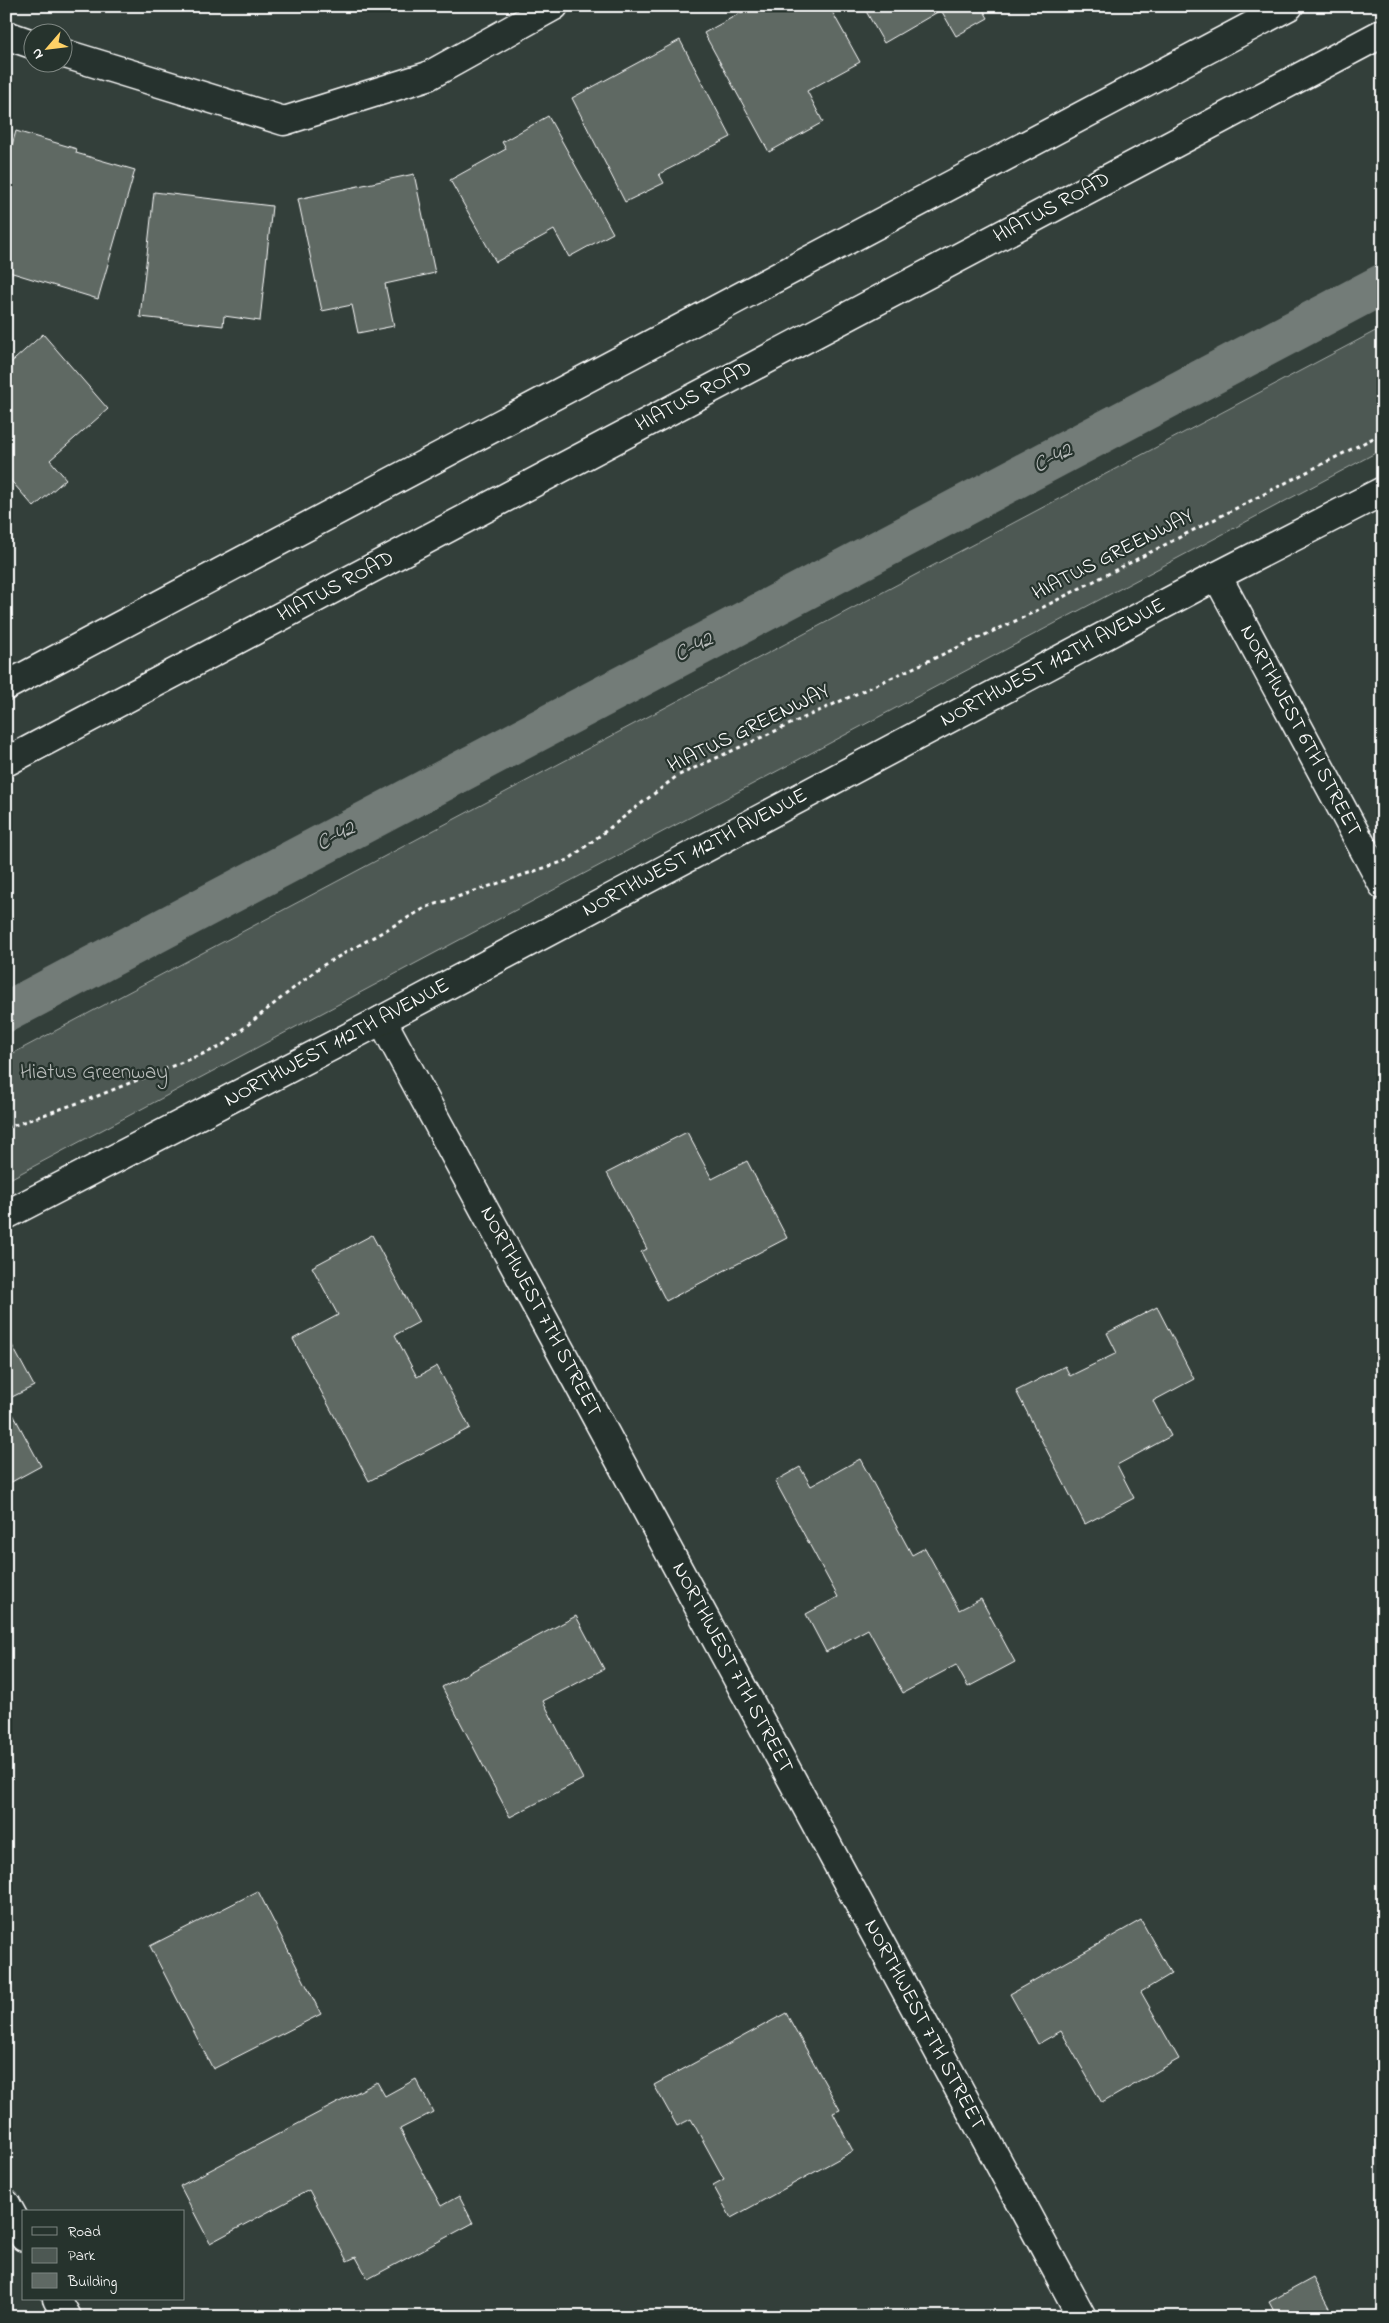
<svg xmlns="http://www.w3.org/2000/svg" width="1389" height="2323" font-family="'Indie Flower',sans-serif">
<rect width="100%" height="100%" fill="#333f3a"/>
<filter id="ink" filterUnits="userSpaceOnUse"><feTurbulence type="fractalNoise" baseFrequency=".02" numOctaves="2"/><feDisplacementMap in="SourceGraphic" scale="10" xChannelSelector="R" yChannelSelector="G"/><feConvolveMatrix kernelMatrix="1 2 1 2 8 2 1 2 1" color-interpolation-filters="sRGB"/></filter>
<g filter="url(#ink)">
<path fill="#4d5853" stroke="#a6aca9" d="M 1383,327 L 1383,449 L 6,1181 L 6,1057 Z"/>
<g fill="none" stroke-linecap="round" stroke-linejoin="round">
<path stroke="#737b78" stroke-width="41" d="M 6,1012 L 1383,284"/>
</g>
<g fill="#5f6964" stroke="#fff">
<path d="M 753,6 L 829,6 L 860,62 L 807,91 L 823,122 L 769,152 L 704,33 Z"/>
<path d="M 863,6 L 981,6 L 988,18 L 956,36 L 941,10 L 884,43 Z"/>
<path d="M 680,40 L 731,137 L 659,174 L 664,183 L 625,202 L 572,98 Z"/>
<path d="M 548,116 L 613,233 L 569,257 L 554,230 L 496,262 L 450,180 L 506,149 L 502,142 Z"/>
<path d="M 16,131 L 77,149 L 76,153 L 135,170 L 98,299 L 6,271 L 6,166 Z"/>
<path d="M 414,174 L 435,273 L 385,284 L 394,326 L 358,333 L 352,305 L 322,311 L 298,199 Z"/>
<path d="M 154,192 L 272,206 L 260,321 L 224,316 L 223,326 L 140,317 Z"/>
<path d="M 43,334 L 108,409 L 50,460 L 66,479 L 34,507 L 6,475 L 6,367 Z"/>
<path d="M 687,1132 L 712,1179 L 747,1161 L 787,1238 L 666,1301 L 641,1252 L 647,1249 L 607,1173 Z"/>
<path d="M 372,1235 L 419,1322 L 395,1335 L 417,1377 L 437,1366 L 470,1428 L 369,1481 L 293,1339 L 338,1315 L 312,1267 Z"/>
<path d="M 1157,1307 L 1194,1379 L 1153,1401 L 1171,1436 L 1117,1465 L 1134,1498 L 1085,1524 L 1016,1391 L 1065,1366 L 1070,1376 L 1117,1353 L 1107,1333 Z"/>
<path d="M 6,1334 L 34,1386 L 6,1400 Z"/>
<path d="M 6,1401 L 41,1466 L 6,1485 Z"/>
<path d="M 860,1459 L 912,1555 L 925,1548 L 959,1610 L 981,1599 L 1015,1662 L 968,1687 L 956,1665 L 903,1693 L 868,1629 L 826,1652 L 806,1614 L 838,1597 L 775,1481 L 800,1467 L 811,1486 Z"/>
<path d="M 576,1616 L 604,1669 L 543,1701 L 583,1779 L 510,1817 L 442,1687 Z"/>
<path d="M 258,1891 L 321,2014 L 213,2069 L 150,1946 Z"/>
<path d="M 1141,1920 L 1171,1974 L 1141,1992 L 1179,2059 L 1102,2103 L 1061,2031 L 1038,2044 L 1010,1994 Z"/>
<path d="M 786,2013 L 840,2110 L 833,2113 L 853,2151 L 731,2218 L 713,2185 L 724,2179 L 691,2119 L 677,2126 L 654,2085 Z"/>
<path d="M 416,2079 L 433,2112 L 400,2129 L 441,2206 L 459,2196 L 473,2223 L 368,2279 L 356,2257 L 347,2261 L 309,2190 L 210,2243 L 180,2186 L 377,2082 L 385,2096 Z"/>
<path d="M 1313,2278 L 1334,2317 L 1277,2317 L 1269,2302 Z"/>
</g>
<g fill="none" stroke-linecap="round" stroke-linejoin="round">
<defs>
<g id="street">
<path d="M 6,35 L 32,44"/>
<path d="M 62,53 L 284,121 L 428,76 L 554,6"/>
<path d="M 1217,576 L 1383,885"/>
<path d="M 382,1020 L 1082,2317"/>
<path d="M 6,1215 L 382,1020 L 1217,576 L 1383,491"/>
<path d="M 6,2204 L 24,2237"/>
<path d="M 57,2299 L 67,2317"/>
</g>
<g id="secondary">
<path d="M 6,686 L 1289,6"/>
<path d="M 6,762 L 1383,33"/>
</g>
</defs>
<use href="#street" stroke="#fff" stroke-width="31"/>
<use href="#secondary" stroke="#fff" stroke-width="31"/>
<path stroke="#fff" stroke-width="3" stroke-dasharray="4 4" stroke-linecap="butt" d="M 6,1128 L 95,1097 L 220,1047 L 320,967 L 427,907 L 568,860 L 677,776 L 1022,618 L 1383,433"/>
<use href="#street" stroke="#26332d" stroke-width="28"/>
<use href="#secondary" stroke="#26332d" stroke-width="28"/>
</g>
</g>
<g text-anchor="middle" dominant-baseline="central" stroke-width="4.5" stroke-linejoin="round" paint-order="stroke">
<g font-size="21" fill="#fff" stroke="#26332d">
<text transform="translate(1052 208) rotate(-28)">HIATUS ROAD</text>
<text transform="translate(694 397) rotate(-28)">HIATUS ROAD</text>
<text transform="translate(1113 555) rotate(-27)">HIATUS GREENWAY</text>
<text transform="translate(336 587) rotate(-28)">HIATUS ROAD</text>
<text transform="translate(1053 663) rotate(-28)">NORTHWEST 112TH AVENUE</text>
<text transform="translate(749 729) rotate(-26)">HIATUS GREENWAY</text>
<text transform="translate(1300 731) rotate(62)">NORTHWEST 6TH STREET</text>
<text transform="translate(695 853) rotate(-28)">NORTHWEST 112TH AVENUE</text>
<text transform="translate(337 1043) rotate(-28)">NORTHWEST 112TH AVENUE</text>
<text transform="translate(540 1312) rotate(62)">NORTHWEST 7TH STREET</text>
<text transform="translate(732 1668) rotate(62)">NORTHWEST 7TH STREET</text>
<text transform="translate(924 2025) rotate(62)">NORTHWEST 7TH STREET</text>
</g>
<g font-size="21" fill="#b8bcba" stroke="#26332d">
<text x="94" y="1073">Hiatus Greenway</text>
</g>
<g font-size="22" font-style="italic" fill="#b9bdbc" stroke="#26332d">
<text transform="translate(1053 459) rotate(-28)">C-42</text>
<text transform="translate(694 648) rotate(-28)">C-42</text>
<text transform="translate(336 837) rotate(-28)">C-42</text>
</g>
</g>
<rect width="1389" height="2323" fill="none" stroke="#26332d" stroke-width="25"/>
<rect x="12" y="12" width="1364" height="2298" fill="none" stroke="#fff" stroke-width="2" filter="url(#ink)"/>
<rect x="22" y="2210" width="162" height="90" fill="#26332d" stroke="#7d8581"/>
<rect x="32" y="2227" width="25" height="8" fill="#26332d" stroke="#7d8581"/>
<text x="68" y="2236" font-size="15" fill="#ffffff">Road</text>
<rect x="32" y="2248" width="25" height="15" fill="#4d5853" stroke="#7d8581"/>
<text x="68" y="2260" font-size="15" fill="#ffffff">Park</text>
<rect x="32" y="2273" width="25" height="15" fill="#5f6964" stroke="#7d8581"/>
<text x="68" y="2286" font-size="15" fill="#ffffff">Building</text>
<g transform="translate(48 48) rotate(242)"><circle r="24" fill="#26332d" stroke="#7d8581"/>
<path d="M0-4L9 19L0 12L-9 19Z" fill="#ffd166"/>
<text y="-8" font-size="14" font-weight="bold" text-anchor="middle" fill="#ffffff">N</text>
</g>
</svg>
